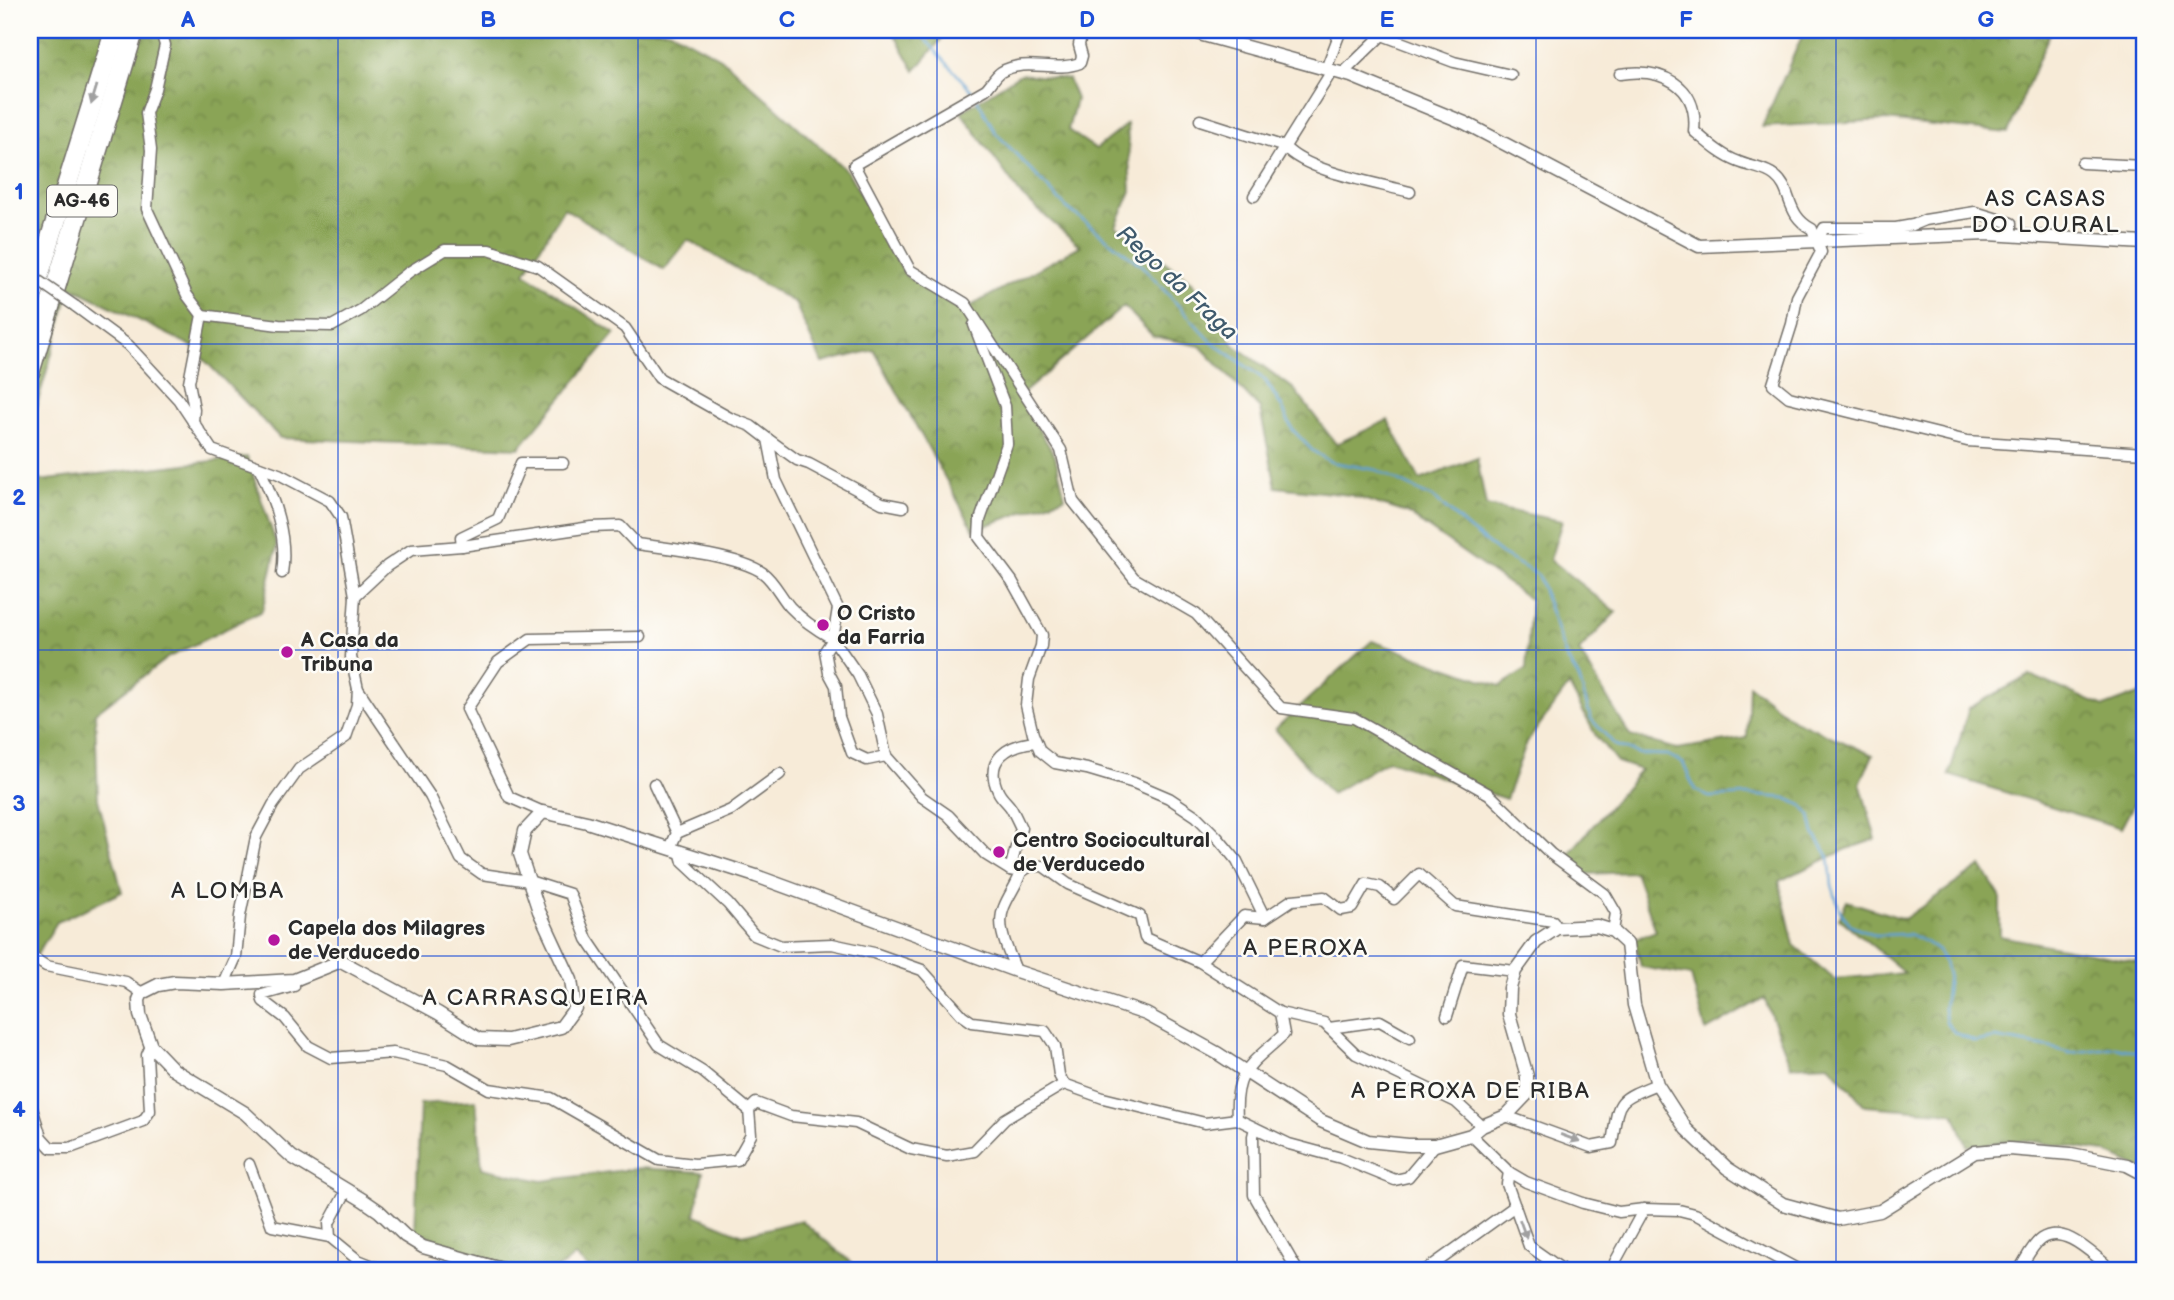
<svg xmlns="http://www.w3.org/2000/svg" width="2174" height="1300" font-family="'Balsamiq Sans',sans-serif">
<defs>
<pattern id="forest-crowns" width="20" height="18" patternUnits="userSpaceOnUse" patternTransform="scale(1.75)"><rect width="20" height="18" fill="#8aa456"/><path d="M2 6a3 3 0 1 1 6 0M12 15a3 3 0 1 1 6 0" fill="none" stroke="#718647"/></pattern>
</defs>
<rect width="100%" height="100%" fill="#fdfcf7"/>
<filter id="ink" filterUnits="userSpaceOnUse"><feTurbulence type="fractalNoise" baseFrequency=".0143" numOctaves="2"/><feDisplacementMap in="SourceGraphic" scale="14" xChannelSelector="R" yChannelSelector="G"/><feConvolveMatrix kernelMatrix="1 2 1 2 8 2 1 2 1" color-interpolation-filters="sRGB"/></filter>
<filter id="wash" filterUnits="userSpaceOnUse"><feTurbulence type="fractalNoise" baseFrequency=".00686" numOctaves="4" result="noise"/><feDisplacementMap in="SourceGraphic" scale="28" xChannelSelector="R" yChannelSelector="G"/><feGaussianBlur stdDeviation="1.57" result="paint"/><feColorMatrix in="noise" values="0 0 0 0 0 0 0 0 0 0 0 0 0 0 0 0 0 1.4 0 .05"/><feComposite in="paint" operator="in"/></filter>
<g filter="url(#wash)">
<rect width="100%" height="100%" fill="#f7ebd8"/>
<g fill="url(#forest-crowns)" stroke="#5a6840" stroke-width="2">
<path d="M 30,30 L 669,30 L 721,58 L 848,172 L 906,276 L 962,311 L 1080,246 L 1022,196 L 961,112 L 1020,74 L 1068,79 L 1076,99 L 1068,130 L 1096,149 L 1127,124 L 1131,191 L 1116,226 L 1192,282 L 1234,345 L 1294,389 L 1336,444 L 1388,420 L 1420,480 L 1477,458 L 1486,506 L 1562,521 L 1550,560 L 1616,612 L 1579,651 L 1630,736 L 1677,749 L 1747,738 L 1749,685 L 1792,719 L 1873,755 L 1860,783 L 1876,839 L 1847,849 L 1779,881 L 1794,945 L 1834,979 L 1905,973 L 1839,918 L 1847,901 L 1904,919 L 1981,866 L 2000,896 L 2000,936 L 2144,963 L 2144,1170 L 2105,1152 L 2022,1140 L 1967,1146 L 1954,1113 L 1865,1106 L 1829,1064 L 1791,1066 L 1764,998 L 1706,1031 L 1691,976 L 1641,967 L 1635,939 L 1656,931 L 1635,872 L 1586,874 L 1567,856 L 1641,770 L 1617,762 L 1596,736 L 1569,685 L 1527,742 L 1506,799 L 1388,760 L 1331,794 L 1275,729 L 1372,641 L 1500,686 L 1526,670 L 1531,600 L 1407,513 L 1350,495 L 1276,487 L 1260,409 L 1200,346 L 1153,336 L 1124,306 L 1019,397 L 1055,456 L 1065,497 L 974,530 L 874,350 L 822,363 L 795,303 L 688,240 L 664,270 L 564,208 L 525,273 L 615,334 L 519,448 L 280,438 L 190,345 L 71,287 L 30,429 Z"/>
<path d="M 892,30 L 949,30 L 915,71 Z"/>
<path d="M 1794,30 L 2051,30 L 2008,133 L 1886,120 L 1762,127 L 1802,36 Z"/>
<path d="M 247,457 L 277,546 L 262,611 L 167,658 L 95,713 L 98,799 L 122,892 L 57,922 L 30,966 L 30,482 Z"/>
<path d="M 2030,675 L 2104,707 L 2144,692 L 2144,785 L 2121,828 L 1949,775 L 1969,708 Z"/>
<path d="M 476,1100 L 482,1168 L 542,1181 L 639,1168 L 703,1172 L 695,1215 L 743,1235 L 801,1220 L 860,1270 L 590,1270 L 575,1256 C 568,1261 560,1269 552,1270 C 513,1276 452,1247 415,1232 L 420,1104 Z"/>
</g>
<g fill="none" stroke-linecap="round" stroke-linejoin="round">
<g stroke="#5ea0d1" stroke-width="2.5">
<path d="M 917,30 L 973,92"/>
<path d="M 977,99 L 996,133 L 1066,207 L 1141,265 L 1211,341 L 1265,380 L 1282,407 L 1292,429 L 1313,451 L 1331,462 L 1377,470 L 1435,499 L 1470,530 L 1501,554 L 1538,575 L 1566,657 L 1579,678 L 1591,719 L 1615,745 L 1640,754 L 1668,755 L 1683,763 L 1695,790 L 1709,797 L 1750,795 L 1786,798 L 1803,806 L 1810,815 L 1814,833 L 1829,857 L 1832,885 L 1840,911 L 1851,925 L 1875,935 L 1909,934 L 1927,943 L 1938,951 L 1945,962 L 1948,974 L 1944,1009 L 1946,1021 L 1954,1032 L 1975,1042 L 1995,1038 L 2052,1048 L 2070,1053 L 2116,1047 L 2144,1054"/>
</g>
</g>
</g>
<g filter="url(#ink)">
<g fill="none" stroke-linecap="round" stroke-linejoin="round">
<defs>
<g id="minor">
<path d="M 157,30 L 161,32 L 165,45 L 155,89 L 146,113 L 151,150 L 147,209 L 187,295 L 202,315 L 189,382 L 194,409 L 193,422"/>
<path d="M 1082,30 L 1079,45 L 1082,56 L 1080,63 C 1054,73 1026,57 1001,72 C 996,75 991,84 986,89 L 854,165 L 910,270 L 965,303 L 1061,450 L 1073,501 L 1134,578 L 1196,614 L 1281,708 L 1354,718 L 1489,794 L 1551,854 L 1605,894 L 1616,913 L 1613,931"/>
<path d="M 2143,30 L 2144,34"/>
<path d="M 1326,69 L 1341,30"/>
<path d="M 1342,74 L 1382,35 L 1454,62 L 1511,75"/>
<path d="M 1620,74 C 1661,67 1699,85 1694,131 C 1708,143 1722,156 1739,162 C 1751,167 1765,168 1775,176 C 1793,190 1785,215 1812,229 L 1821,252 L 1797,297 L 1792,324 L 1773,384 L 1789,397 L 1967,441 L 2144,453"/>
<path d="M 1200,120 L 1285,147 C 1307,172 1377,183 1410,192"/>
<path d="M 2082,163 L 2144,166"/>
<path d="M 1254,196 L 1332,71"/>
<path d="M 1817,241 L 1824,228 L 1896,228 L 1913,225 L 1925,220 L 1975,212 L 2011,223 L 2011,235"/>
<path d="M 75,306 L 128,345 L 178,399 L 212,450 L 279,474 L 330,501 L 341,517 L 355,596 L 351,657 L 358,689 L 430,796 L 461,859 L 482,874 L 529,881 L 570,894 L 587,939 L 659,1045 L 703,1072 L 749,1110"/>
<path d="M 202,315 L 279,325 L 332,326 L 361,310 L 409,272 L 445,250 L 489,250 L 538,266 L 625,328 L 659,378 L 730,418 L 751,426 L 768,439 L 776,480 L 838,608 L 833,639 L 858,675 L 877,714 L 886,756 L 922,797 L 948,815 L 986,855 L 1010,870 L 1021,872 L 1030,866 L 1043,866 L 1068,884 L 1140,916 L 1145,938 L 1200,962 L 1280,1013 L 1324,1023 L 1356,1054 L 1456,1102 L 1482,1126"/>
<path d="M 974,325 L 1005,406 L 1007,444 L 980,520 L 979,537 L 1012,581 L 1042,635 L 1041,646 L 1029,679 L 1026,705 L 1033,734 L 1040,751 L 1055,763 L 1087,769 L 1134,783 L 1169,798 L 1196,816 L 1217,837 L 1237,861 L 1265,918"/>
<path d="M 768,439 L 797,460 L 809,464 L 882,503 L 903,507"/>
<path d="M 259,467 C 274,499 288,537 282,573"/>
<path d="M 462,546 L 461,537 L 498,519 L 521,463 L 563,463"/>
<path d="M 355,596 L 387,566 L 411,550 L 462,546 L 591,527 L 620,526 L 637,544 C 667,548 740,556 763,573 C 774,581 781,597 790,607 C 803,621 817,630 833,639 L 825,651 L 829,673 L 836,686 L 839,717 L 852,753 L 867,760 L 886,756"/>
<path d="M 654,784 L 677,833 L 670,848"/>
<path d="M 543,812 L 509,797 L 467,709 L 498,662 L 530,639 L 640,637"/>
<path d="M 677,833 L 731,810 L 780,774"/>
<path d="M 680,851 L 683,862 L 728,904 L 754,935 L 781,946 L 832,944 L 874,953 L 922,970 L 962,1015 L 972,1022 L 1045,1031 L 1055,1046 L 1059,1075 L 1064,1084 L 1103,1098 L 1205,1123 L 1237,1119 L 1289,1144 L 1341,1158 L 1395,1180 L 1408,1177 L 1435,1145"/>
<path d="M 1010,870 L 1021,828 C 1018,822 1015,815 1011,808 C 1007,802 1001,798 998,791 C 983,759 1009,744 1036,742"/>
<path d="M 30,956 L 46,966 L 126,982 L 142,993"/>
<path d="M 1200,962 L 1244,916 L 1265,918 L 1292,900 L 1324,897 L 1341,910 L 1352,908 L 1366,884 L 1380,887 L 1394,899 L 1419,874 L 1455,906 L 1553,921 L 1557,928"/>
<path d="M 1016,971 C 1009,951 995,928 1004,907 C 1009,894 1017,885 1021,872"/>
<path d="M 294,980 L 294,986 L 262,995 L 263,1001 L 285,1018 L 308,1046 L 331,1058 L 393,1053 L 447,1065 L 489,1089 L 551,1098 L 659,1160 L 695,1164 L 737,1160 L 751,1135 L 749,1110 L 756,1103 L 791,1116 L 856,1123 L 911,1149 L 947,1156 L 974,1151 L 1005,1119 L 1064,1084"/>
<path d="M 224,984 L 236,957 L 240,916 L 256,837 L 273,805 L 299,769 L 346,737 L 357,705 L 358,689"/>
<path d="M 1447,1016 L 1463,965 L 1515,971"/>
<path d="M 1329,1028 L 1380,1021 L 1410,1038"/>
<path d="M 30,1102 L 41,1137 L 51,1148 L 70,1148 L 143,1121 L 150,1111 L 147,1055 L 151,1046"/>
<path d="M 1506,1116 L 1591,1147 L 1612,1143 C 1619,1099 1615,1101 1657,1084"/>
<path d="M 1237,1119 C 1234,1069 1251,1065 1284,1034 L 1280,1013"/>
<path d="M 1255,1128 L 1253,1136 L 1254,1195 L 1297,1270"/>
<path d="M 1471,1135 L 1509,1172 L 1526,1182 L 1583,1203 L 1619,1212 L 1644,1209 L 1679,1210 L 1695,1214 L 1799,1270"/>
<path d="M 249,1164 L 272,1226 L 330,1237"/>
<path d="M 1509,1172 L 1507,1184 L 1529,1246 L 1563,1270"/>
<path d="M 347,1190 L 329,1223 L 330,1237 L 358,1260 L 361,1270"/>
<path d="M 358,1260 L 383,1270"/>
<path d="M 1615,1262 L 1644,1209"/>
<path d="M 1426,1270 L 1515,1206"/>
<path d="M 2019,1270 C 2025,1261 2032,1245 2041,1239 C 2063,1225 2088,1250 2104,1263"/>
</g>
<g id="tertiary">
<path d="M 1193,30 L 1203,35 L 1351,76 L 1465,123 L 1699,246 L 1988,234 L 2144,243"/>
<path d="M 505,1270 L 423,1247 L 405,1236 L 379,1211 L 363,1200 L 292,1157 L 245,1113 L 174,1070 L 151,1046 L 140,1015 L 139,1000 L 142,993 L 158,985 L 175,982 L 224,984 L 294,980 L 341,961 L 438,1013 L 479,1039 L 508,1040 L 561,1027 L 575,1008 L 571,980 L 539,911 L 520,854 L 525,831 L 543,812 L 587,822 L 756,876 L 1016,971 L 1146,1014 L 1217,1053 L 1321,1121 L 1368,1141 L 1408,1145 L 1435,1145 L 1471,1135 L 1482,1126 L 1506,1116 L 1527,1094 L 1527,1076 L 1509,1014 L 1510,988 L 1515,971 L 1536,942 L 1557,928 L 1597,926 L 1613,931 L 1627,944 L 1634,1005 L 1657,1084 L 1686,1129 L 1727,1168 L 1783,1204 L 1838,1219 L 1880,1211 L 1975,1152 L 2009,1149 L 2071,1154 L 2127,1165 L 2144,1174"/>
</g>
<g id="motorway">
<path d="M 30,304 L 115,30"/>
<path d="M 30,371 L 134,30"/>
</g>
</defs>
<use href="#minor" stroke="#726e68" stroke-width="13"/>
<use href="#tertiary" stroke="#726e68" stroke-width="15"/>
<use href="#motorway" stroke="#726e68" stroke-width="22"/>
<use href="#minor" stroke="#fff" stroke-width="10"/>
<use href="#tertiary" stroke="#fff" stroke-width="12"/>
<use href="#motorway" stroke="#fff" stroke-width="19"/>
<defs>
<path id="minor-bridge" d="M 30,275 L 75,306"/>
</defs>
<use href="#minor-bridge" stroke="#726e68" stroke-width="13" stroke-linecap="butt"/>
<use href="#minor-bridge" stroke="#fff" stroke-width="10"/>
</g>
<defs><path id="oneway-solid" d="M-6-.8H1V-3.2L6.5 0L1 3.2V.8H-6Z" transform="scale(1.75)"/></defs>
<g fill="#a0a0a0">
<use href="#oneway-solid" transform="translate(94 95) rotate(107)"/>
<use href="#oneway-solid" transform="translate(1570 1138) rotate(20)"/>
<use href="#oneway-solid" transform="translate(1523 1229) rotate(70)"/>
</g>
</g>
<path fill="none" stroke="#1d4ed8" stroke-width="2" stroke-opacity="0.55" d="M 338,30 L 338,1270M 638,30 L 638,1270M 937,30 L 937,1270M 1237,30 L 1237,1270M 1536,30 L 1536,1270M 1836,30 L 1836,1270M 30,344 L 2144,344M 30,650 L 2144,650M 30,956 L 2144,956"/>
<g fill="#b5179e" stroke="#fdfcf7" stroke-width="2.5">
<circle cx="823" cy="625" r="7"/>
<circle cx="287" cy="652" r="7"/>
<circle cx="999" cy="852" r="7"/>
<circle cx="274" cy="940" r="7"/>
</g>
<g text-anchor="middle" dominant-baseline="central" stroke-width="5" stroke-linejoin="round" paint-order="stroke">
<rect fill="#fdfcf7" stroke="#6a6a68" stroke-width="2" x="47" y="185.5" width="70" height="31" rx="5"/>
<g font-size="19" font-weight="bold" fill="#2b2b2b">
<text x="82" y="201">AG-46</text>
</g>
<g font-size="21" font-weight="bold" fill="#2b2b2b" stroke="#fdfcf7" text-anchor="start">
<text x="837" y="613">O Cristo<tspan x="837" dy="24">da Farria</tspan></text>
<text x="301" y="640">A Casa da<tspan x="301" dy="24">Tribuna</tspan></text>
<text x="1013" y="840">Centro Sociocultural<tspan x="1013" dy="24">de Verducedo</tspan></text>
<text x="288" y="928">Capela dos Milagres<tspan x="288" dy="24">de Verducedo</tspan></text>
</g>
<g font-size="23" letter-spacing="2" fill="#2b2b2b" stroke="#fdfcf7">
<text x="2046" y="199">AS CASAS<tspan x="2046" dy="26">DO LOURAL</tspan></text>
<text x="228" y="891">A LOMBA</text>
<text x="1306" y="948">A PEROXA</text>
<text x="536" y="998">A CARRASQUEIRA</text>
<text x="1471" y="1091">A PEROXA DE RIBA</text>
</g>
<g font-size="23" font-style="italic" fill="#3f5a6d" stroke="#fdfcf7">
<text transform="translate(1177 283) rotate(43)">Rego da Fraga</text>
</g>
</g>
<rect width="2174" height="1300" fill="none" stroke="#fdfcf7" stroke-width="77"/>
<rect x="38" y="38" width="2098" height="1224" fill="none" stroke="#1d4ed8" stroke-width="2.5"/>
<g font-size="23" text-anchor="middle" font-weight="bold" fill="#1d4ed8">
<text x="188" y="27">A</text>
<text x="488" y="27">B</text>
<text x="787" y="27">C</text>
<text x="1087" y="27">D</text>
<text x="1387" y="27">E</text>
<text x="1686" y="27">F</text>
<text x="1986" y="27">G</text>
<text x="19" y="199">1</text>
<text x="19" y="505">2</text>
<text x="19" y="811">3</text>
<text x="19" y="1117">4</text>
</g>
</svg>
